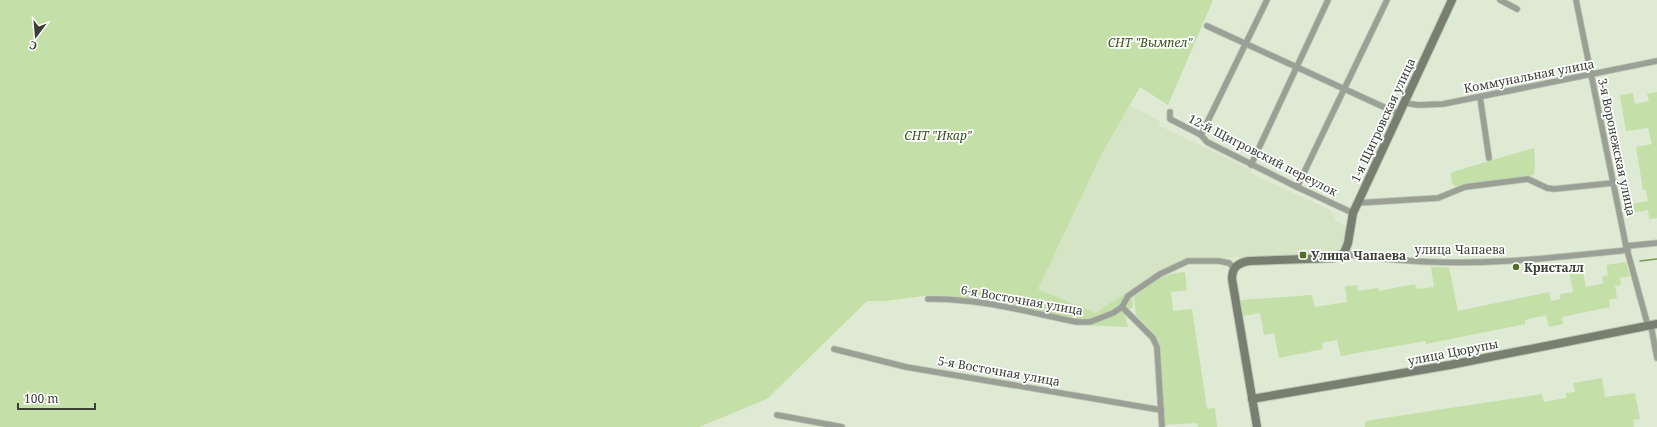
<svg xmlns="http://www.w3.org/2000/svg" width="1657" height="427" font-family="'Noto Serif',serif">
<rect width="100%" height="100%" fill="#deead3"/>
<path fill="#d5e4c5" d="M 1129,105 L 1160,121 L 1158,125 L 1251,170 L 1250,173 L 1330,210 L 1335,216 L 1334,220 L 1349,228 L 1337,256 L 1188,258 L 1171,269 L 1165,267 L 1095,313 L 1037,289 L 1101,155 Z"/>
<g fill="#c4dfa8">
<path d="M 0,0 L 1213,0 L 1168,105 L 1140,87 L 1101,155 L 1038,289 L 1095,313 L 1141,283 L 1132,294 L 1133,308 L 1124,310 L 1128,327 L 1085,325 L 1053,320 L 1005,305 L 967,298 L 931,295 L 885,301 L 867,301 L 767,399 L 699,427 L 0,427 Z"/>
<path d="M 1657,92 L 1657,218 L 1649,219 L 1648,210 L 1626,214 L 1625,205 L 1648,201 L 1646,190 L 1643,190 L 1636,147 L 1652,144 L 1648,128 L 1626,131 L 1620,95 L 1633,93 L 1635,104 L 1649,101 L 1647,94 Z"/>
<path d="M 1534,148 L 1535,163 L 1534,175 L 1456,186 L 1452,184 L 1451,174 L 1452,172 Z"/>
<path d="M 1626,262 L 1630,276 L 1620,278 L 1621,285 L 1615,286 L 1617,298 L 1609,300 L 1610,307 L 1562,317 L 1563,324 L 1549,327 L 1546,315 L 1525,320 L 1525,324 L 1426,344 L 1425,341 L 1341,356 L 1337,340 L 1322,343 L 1323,349 L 1279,358 L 1274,333 L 1264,335 L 1260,313 L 1243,316 L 1241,300 L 1312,295 L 1315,307 L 1347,302 L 1345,286 L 1357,285 L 1358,291 L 1378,288 L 1379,291 L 1415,284 L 1417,289 L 1434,287 L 1431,267 L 1449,267 L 1458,311 L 1549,292 L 1551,301 L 1560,299 L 1560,294 L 1573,292 L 1569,269 L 1582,268 L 1586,287 L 1604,283 L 1602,277 L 1608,275 L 1606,265 Z"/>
<path d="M 1185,272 L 1187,290 L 1171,292 L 1173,311 L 1192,309 L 1207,409 L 1215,408 L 1217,427 L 1198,427 L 1197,423 L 1164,425 L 1159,345 L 1156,336 L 1136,315 L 1134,297 C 1153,283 1160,274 1185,272 Z"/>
<path d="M 1602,378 L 1605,397 L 1635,393 L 1640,419 L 1633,420 L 1634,427 L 1365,427 L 1365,421 L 1542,394 L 1544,402 L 1566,398 L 1566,393 L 1575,392 L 1573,383 Z"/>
</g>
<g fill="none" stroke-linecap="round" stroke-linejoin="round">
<path stroke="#77984e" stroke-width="1.5" d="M 1640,261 L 1657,259"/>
<defs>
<g id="street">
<path d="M 1500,0 L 1517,9"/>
<path d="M 1576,0 L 1626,246 L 1648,326"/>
<path d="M 1207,26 L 1399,114"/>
<path d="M 1480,97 L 1489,158"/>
<path d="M 1405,103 L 1418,105 L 1443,104 L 1657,61"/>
<path d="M 1170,112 L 1170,119 L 1201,135 L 1207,142 L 1297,187 L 1353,213"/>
<path d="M 1201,135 L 1267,0"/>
<path d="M 1251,165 L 1328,0"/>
<path d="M 1297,187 L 1387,0"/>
<path d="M 1357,203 L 1438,198 L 1465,187 L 1528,179 L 1547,188 L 1554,189 L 1613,183"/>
<path d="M 1626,246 L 1657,243"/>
<path d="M 1344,253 C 1362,258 1380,259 1399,260 C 1475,267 1552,258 1628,250"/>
<path d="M 928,299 C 979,298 1027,312 1077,322 L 1090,322 L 1113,313 L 1122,307 L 1128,296 L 1160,274 L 1188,261 L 1219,261 L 1229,263 L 1234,268"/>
<path d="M 1122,307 L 1153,338 L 1157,347 L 1162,427"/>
<path d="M 1651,326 L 1657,358"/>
<path d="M 834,349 L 906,367 L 1161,410"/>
<path d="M 777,415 L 842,427"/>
</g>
<g id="secondary">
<path d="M 1252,399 L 1450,365 L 1657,324"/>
<path d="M 1257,427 L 1232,279 C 1232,267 1238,263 1249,261 L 1334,258 L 1344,253 L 1348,243 L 1353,213 L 1452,0"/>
</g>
</defs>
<use href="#street" stroke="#bdc8b3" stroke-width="7"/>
<use href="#secondary" stroke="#bdc8b3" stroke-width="10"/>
<use href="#street" stroke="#9ba096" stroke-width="5.5"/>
<use href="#secondary" stroke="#787f71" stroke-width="8"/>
</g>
<g fill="#527126" stroke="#fff" stroke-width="1.5">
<rect x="1299" y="251" width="8" height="8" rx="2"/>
<circle cx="1516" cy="267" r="4"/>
</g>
<g text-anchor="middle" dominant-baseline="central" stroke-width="3.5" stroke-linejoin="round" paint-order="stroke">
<g font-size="12" font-style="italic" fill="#374e19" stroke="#fff">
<text x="1150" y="42">СНТ "Вымпел"</text>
<text x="938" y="135">СНТ "Икар"</text>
</g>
<g font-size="12" fill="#3a3e35" stroke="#fff">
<text transform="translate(1529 76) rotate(-11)">Коммунальная улица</text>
<text transform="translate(1383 120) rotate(-65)">1-я Щигровская улица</text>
<text transform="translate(1617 147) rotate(78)">3-я Воронежская улица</text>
<text transform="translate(1263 155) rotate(27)">12-й Щигровский переулок</text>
<text x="1460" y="249">улица Чапаева</text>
<text transform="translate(1022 300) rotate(10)">6-я Восточная улица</text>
<text transform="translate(1453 352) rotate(-11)">улица Цюрупы</text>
<text transform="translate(999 371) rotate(10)">5-я Восточная улица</text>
</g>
<g font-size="12" font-weight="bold" fill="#3a3e35" stroke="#fff" text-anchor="start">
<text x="1311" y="255">Улица Чапаева</text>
<text x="1524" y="267">Кристалл</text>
</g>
</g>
<g transform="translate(36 36) rotate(196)" stroke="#ffffff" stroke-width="3" paint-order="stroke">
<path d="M0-3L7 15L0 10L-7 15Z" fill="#3a3e35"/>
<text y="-6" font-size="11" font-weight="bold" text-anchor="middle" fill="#3a3e35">С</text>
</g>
<path d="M18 403v6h77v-6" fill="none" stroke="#3a3e35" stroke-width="2"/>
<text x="24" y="403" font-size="12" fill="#3a3e35" stroke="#ffffff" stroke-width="3" paint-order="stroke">100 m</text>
</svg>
